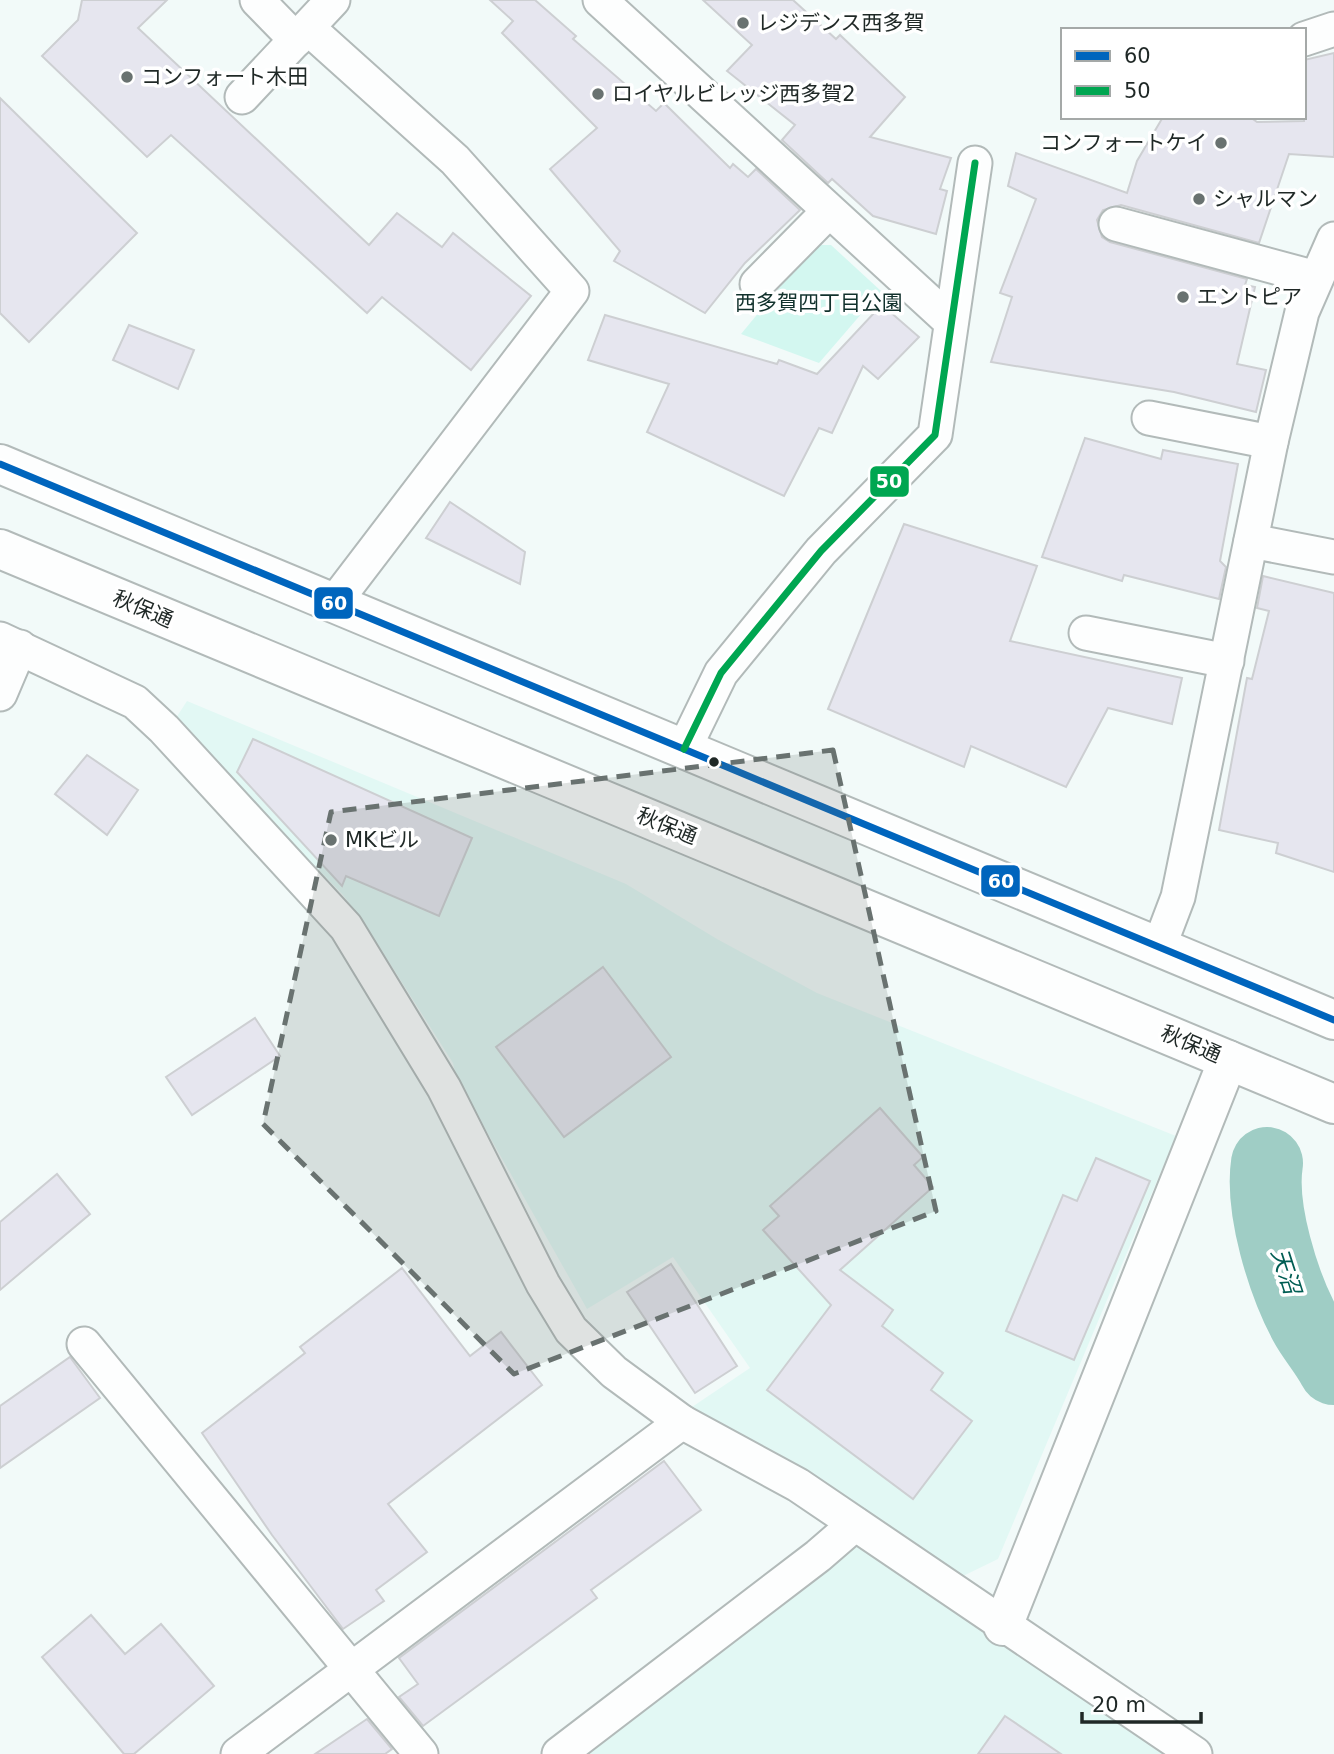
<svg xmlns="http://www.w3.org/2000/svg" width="1334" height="1754" font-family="'DejaVu Sans','Noto Sans JP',sans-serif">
<rect width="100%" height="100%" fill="#f2faf9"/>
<g fill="#e2f8f4">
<path d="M 187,701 L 626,884 L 717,939 L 817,993 L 1176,1136 L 998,1559 L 961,1577 L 689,1409 L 750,1368 L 673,1257 L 587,1309 L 456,1077 L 453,1063 L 370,932 L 343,895 L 174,721 Z"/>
<path d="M 851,1541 L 1165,1754 L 577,1754 Z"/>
</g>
<path fill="#d3f7f0" d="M 815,245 L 831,245 L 881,291 L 819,363 L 741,334 Z"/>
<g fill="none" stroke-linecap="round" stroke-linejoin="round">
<path stroke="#9fcdc5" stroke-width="72" d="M 1267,1163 C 1260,1209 1283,1283 1305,1324 C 1313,1339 1326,1353 1334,1369"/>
</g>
<g fill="#e6e6ef" stroke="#cdcfd2" stroke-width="2">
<path d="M 82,0 L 167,0 L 138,28 L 369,245 L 397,213 L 442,247 L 453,233 L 531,296 L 471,370 L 382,297 L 367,313 L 171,135 L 147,157 L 42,56 L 78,20 Z"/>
<path d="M 490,0 L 535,0 L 576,36 L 573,39 L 656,111 L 664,103 L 730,168 L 733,164 L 748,177 L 756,169 L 800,210 L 745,263 L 705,313 L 614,261 L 620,251 L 550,169 L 597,128 L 502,33 L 513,21 Z"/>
<path d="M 703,0 L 793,0 L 836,39 L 840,35 L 905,97 L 870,137 L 951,158 L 940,189 L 947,191 L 936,234 L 873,216 L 832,179 L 828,183 L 782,140 L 795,125 L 727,71 L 752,45 Z"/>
<path d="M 1334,53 L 1334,157 L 1289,154 L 1259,243 L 1121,205 L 1103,210 L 1097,220 L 1102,237 L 1110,242 L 1247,279 L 1245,285 L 1255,287 L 1237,364 L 1266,370 L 1256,412 L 1174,392 L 991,362 L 1012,297 L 1000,293 L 1036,199 L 1008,186 L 1016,153 L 1127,193 L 1137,161 L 1163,117 L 1250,117 L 1257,122 L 1304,121 L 1304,60 Z"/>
<path d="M 0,98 L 137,233 L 29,342 L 0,313 Z"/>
<path d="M 888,298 L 893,301 L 889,311 L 919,337 L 878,379 L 863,366 L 832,433 L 819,428 L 784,496 L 647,432 L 669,384 L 588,360 L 605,315 L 777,364 L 779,360 L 817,374 Z"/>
<path d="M 129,325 L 194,350 L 178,389 L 113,360 Z"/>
<path d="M 1085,438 L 1161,459 L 1163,450 L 1238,464 L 1220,561 L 1226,567 L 1219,599 L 1124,575 L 1122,581 L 1042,557 Z"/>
<path d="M 450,502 L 525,552 L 520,584 L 426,538 Z"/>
<path d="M 904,524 L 1037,566 L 1010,641 L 1182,678 L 1172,724 L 1108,708 L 1066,787 L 971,746 L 964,767 L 828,709 Z"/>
<path d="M 1263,576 L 1334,593 L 1334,872 L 1276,853 L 1278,843 L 1219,830 L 1247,678 L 1252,679 L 1269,611 L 1257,608 Z"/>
<path d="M 253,739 L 472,838 L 439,916 L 346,876 L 342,886 L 237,772 Z"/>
<path d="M 87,755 L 138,790 L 107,835 L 55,794 Z"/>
<path d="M 603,967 L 671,1057 L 564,1137 L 496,1047 Z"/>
<path d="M 255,1018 L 280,1056 L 192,1115 L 166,1077 Z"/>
<path d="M 880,1108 L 923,1157 L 914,1165 L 933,1187 L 840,1270 L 893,1310 L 882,1326 L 943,1373 L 931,1390 L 972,1421 L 913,1499 L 767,1390 L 831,1305 L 763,1230 L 779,1216 L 770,1206 Z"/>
<path d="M 1096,1158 L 1150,1181 L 1074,1360 L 1006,1331 L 1063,1195 L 1077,1201 Z"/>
<path d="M 57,1174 L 90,1214 L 0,1290 L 0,1222 Z"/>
<path d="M 671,1264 L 737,1366 L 695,1393 L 627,1292 Z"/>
<path d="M 402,1268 L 470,1356 L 501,1332 L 542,1385 L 388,1504 L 427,1552 L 376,1590 L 384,1601 L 343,1629 L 272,1535 L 202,1433 L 305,1353 L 300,1347 Z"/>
<path d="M 70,1357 L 100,1398 L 0,1468 L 0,1406 Z"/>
<path d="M 664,1461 L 701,1510 L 591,1590 L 597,1598 L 423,1726 L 399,1697 L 418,1684 L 399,1658 Z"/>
<path d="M 91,1615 L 125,1654 L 161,1624 L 214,1686 L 134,1754 L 124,1754 L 42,1657 Z"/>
<path d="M 1005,1716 L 1061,1754 L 978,1754 Z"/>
<path d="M 367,1719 L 392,1749 L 385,1754 L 315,1754 Z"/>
</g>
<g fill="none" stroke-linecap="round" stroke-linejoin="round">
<defs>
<g id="street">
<path d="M 257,0 L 296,40"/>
<path d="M 600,0 L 951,322"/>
<path d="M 308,28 L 455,160 L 572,291 L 334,603"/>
<path d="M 1304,39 L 1334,29"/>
<path d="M 242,97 L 333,0"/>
<path d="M 1116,224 L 1316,278"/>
<path d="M 757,284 L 828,212"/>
<path d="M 1149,418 L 1271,442"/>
<path d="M 1251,541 L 1334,557"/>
<path d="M 1086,633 L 1227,661"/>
<path d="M 0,639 L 135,702 L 164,729 L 346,927 L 444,1088 L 543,1284 L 571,1330 L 614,1372 L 682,1422 L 798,1485 L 1195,1754"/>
<path d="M 0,694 L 20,647"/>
<path d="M 684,749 L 721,673 L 821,551 L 935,435 L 975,163"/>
<path d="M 1159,947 L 1178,897 L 1271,442 L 1302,312 L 1334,239"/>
<path d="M 84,1344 L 421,1754"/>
<path d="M 238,1754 L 682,1422"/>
<path d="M 559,1754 L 818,1556 L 855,1524"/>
</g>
<path id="secondary" d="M 1003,1626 L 1228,1060"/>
<g id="highway">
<path d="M 0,464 L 1334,1020"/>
<path d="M 0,549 L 1334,1104"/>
</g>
</defs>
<use href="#street" stroke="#b2bab9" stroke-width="37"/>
<use href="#secondary" stroke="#b2bab9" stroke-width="42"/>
<use href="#highway" stroke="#b2bab9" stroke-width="42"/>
<use href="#street" stroke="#fdfefe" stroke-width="33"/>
<use href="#secondary" stroke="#fdfefe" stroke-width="38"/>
<use href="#highway" stroke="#fdfefe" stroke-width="38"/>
<defs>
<path id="bus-1" d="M 0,464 L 1334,1020"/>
<path id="bus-2" d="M 684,749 L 721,673 L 821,551 L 935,435 L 975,163"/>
</defs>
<use href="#bus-1" stroke="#fff" stroke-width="12"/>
<use href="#bus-2" stroke="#fff" stroke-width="12"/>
<use href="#bus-1" stroke="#0065bd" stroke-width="7"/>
<use href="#bus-2" stroke="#00a651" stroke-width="7"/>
</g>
<path fill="#697270" fill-opacity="0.2" stroke="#697270" stroke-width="5" stroke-dasharray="14 9" stroke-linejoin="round" d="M 833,750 L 936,1211 L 514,1374 L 263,1124 L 331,812 Z"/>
<g fill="#697270" stroke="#fff" stroke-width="2.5">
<circle cx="743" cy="23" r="7"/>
<circle cx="127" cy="77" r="7"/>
<circle cx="598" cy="94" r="7"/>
<circle cx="1221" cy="143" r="7"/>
<circle cx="1199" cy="199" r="7"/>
<circle cx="1183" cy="297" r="7"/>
<circle cx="331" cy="840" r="7"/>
</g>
<circle fill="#1f2826" stroke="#fff" stroke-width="2.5" cx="714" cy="762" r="6"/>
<g text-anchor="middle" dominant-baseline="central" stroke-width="7" stroke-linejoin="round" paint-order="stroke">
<g font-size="21" fill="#1f2826" stroke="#fff" text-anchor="start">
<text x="757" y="23">レジデンス西多賀</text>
<text x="141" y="77">コンフォート木田</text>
<text x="612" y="94">ロイヤルビレッジ西多賀2</text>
<text x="1207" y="143" text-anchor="end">コンフォートケイ</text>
<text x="1213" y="199">シャルマン</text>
<text x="1197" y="297">エントピア</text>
<text x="345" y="840">MKビル</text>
</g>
<g font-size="21" fill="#11312c" stroke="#fff">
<text x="819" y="303">西多賀四丁目公園</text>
</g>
<g font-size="21" fill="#1f2826" stroke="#fff">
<text transform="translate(143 609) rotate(23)">秋保通</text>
<text transform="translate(667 826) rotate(22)">秋保通</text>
<text transform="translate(1191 1044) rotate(23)">秋保通</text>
</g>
<g font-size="23" font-style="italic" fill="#005d53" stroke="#fff">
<text transform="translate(1286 1271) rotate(72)">天沼</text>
</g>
</g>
<g stroke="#fff" stroke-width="2.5">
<rect x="869" y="465" width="41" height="33" rx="7" fill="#00a651"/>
<rect x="313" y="586" width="41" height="34" rx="7" fill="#0065bd"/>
<rect x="980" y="864" width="41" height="34" rx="7" fill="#0065bd"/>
</g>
<g font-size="19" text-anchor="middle" font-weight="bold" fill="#fff">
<text x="889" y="488">50</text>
<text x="334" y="610">60</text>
<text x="1001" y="888">60</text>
</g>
<rect x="1061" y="28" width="245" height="91" fill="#ffffff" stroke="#a5a9a8" stroke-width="2"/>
<rect x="1075" y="51" width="35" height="10" fill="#0065bd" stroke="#a5a9a8" stroke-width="2"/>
<text x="1124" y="63" font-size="21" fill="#1f2826">60</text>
<rect x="1075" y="86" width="35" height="10" fill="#00a651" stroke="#a5a9a8" stroke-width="2"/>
<text x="1124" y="98" font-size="21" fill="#1f2826">50</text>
<path d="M1082 1712v10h119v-10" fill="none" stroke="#1f2826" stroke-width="3.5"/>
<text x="1092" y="1712" font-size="21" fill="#1f2826" stroke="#ffffff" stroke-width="5" paint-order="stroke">20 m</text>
</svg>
